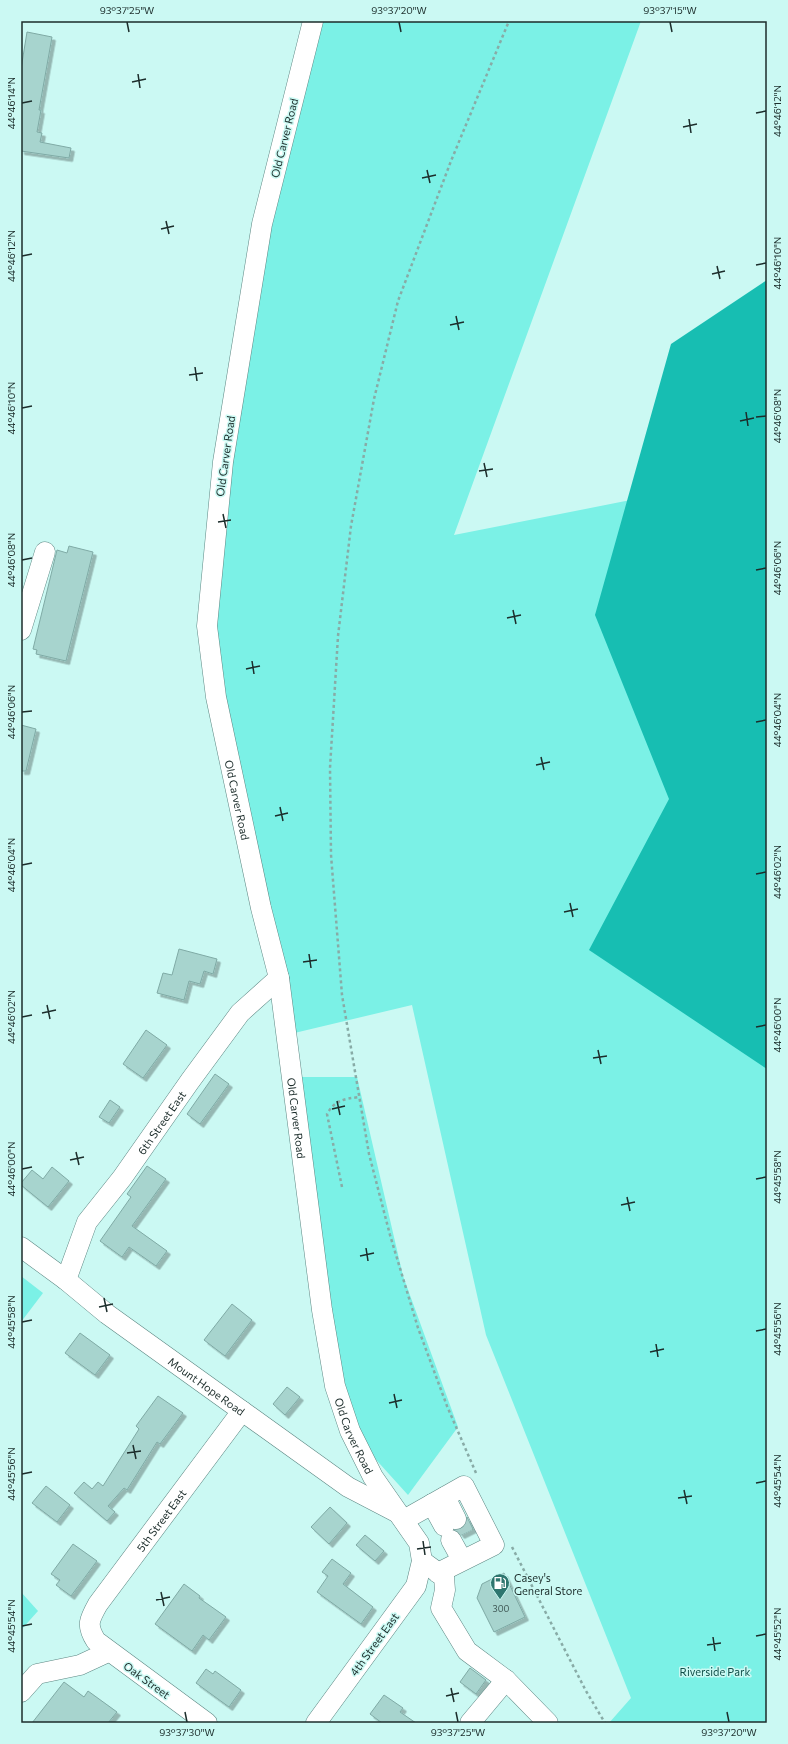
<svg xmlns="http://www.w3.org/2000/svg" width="788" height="1744" font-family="Commissioner,sans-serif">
<defs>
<filter id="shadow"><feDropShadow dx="3.5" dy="3.5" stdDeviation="0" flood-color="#0004"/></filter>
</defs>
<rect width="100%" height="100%" fill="#cbf9f3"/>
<g fill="#7bf1e6">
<path d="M 321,21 L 641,21 L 454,535 L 767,473 L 767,1723 L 609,1723 L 631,1698 L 486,1335 L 412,1005 L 286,1035 L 207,626 L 273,178 Z"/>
<path d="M 292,1077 L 357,1077 L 403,1276 L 458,1427 L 408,1495 L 350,1431 Z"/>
<path d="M 21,1276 L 43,1293 L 21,1322 Z"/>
<path d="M 21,1592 L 38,1611 L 21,1630 Z"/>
</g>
<path fill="#17beb2" d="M 767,280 L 767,1069 L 589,950 L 669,799 L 595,615 L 671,344 Z"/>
<g fill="#a7d4ce" stroke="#7faaa5" filter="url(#shadow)">
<path d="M 27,32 L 52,37 L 39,110 L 41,110 L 37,132 L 42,133 L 40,142 L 71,148 L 69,158 L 21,151 L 21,69 Z"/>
<path d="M 69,546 L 93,552 L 66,661 L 36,654 L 37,650 L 33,649 L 57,550 L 67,553 Z"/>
<path d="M 21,725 L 36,729 L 26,771 L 21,771 Z"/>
<path d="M 179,949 L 217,959 L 213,974 L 204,971 L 200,984 L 189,981 L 184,1000 L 157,993 L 163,973 L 172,975 Z"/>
<path d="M 146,1030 L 167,1045 L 143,1078 L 123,1064 Z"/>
<path d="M 215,1074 L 229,1084 L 200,1124 L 187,1114 Z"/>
<path d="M 110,1100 L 120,1107 L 109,1123 L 99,1117 Z"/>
<path d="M 147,1166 L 166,1179 L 132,1226 L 167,1251 L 156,1266 L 129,1247 L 122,1257 L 100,1241 L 131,1197 L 127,1194 Z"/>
<path d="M 52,1167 L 69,1181 L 48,1207 L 21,1185 L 21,1183 L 32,1170 L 43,1179 Z"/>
<path d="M 232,1304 L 252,1320 L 225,1356 L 204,1340 Z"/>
<path d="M 80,1333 L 110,1355 L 95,1375 L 65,1353 Z"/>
<path d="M 287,1387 L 300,1397 L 285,1415 L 273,1404 Z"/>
<path d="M 158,1396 L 183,1413 L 160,1444 L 157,1442 L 127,1490 L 124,1488 L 108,1506 L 115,1512 L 107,1521 L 74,1493 L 84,1482 L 92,1489 L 98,1482 L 103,1486 L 139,1429 L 136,1426 Z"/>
<path d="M 46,1486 L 70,1505 L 57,1522 L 32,1503 Z"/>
<path d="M 330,1507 L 347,1523 L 329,1544 L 311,1527 Z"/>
<path d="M 467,1517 L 473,1529 L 461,1535 L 457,1530 L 465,1526 Z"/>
<path d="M 365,1535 L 384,1551 L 375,1561 L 356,1545 Z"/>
<path d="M 73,1544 L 97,1561 L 71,1596 L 56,1585 L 60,1580 L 51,1574 Z"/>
<path d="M 332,1559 L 351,1573 L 343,1584 L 373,1607 L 361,1624 L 317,1592 L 328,1576 L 322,1572 Z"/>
<path d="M 504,1573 L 525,1617 L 494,1632 L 477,1598 L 482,1584 Z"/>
<path d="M 184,1584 L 200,1596 L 199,1598 L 226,1617 L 209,1640 L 203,1635 L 192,1651 L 155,1624 Z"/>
<path d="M 470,1668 L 486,1680 L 476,1694 L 460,1682 Z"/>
<path d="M 206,1669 L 213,1674 L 215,1671 L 241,1690 L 229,1707 L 196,1683 Z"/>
<path d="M 64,1682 L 84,1697 L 88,1691 L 117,1712 L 108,1723 L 32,1723 Z"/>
<path d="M 384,1695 L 403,1708 L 400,1712 L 416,1723 L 382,1723 L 370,1714 Z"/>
</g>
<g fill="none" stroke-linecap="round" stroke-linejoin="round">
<path stroke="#a8d0cb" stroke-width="20" stroke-dasharray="20 10" stroke-linecap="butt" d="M 456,1519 L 463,1534"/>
<defs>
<g id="minor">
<path id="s1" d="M 313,21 L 262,224 L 223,462 L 207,626 L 216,697 L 261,908 L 279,978 L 322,1310 L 335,1386 L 350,1431 L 373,1477 L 419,1543 L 422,1561 L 416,1586 L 316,1723"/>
<path d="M 21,630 L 45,552"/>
<path id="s2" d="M 21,1247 L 66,1280 L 107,1314 L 348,1487 L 396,1512"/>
<path id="s3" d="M 66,1280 L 87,1222 L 122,1178 L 190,1081 L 240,1013 L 279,978"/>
<path d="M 445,1497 L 456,1519"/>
<path d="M 432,1504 L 444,1526"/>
<path d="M 404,1520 L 464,1486 L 494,1545 L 438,1573"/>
<path d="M 451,1540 L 462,1560"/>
<path d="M 422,1561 L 444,1577 L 445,1590 L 441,1608 L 467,1651 L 506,1680 L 548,1723"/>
<path d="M 21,1692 L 37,1674 L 80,1665 L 108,1652"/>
<path id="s4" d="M 207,1723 L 96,1641 C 86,1625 89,1620 98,1604 L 242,1411"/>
<path d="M 470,1723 L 506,1680"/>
</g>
</defs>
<use href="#minor" stroke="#5d8783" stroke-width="21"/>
<g stroke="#88aba6" stroke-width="2.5" stroke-dasharray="3 3" stroke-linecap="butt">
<path d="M 342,1187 L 327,1114 C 335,1100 344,1099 359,1097"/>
<path d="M 476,1473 L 447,1406 L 418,1328 L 390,1235 L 369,1154 L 342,995 L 331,855 L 330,768 L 338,636 L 351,526 L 374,399 L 398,301 L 451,161 L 509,21"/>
<path d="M 512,1547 L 586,1691 L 605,1723"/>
</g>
<use href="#minor" stroke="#fff" stroke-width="20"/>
</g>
<path fill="none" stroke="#1c2d2b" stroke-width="1.5" d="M 127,22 L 129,32M 399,22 L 401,32M 670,22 L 672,32M 138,74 L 140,88M 132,82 L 146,79M 22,103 L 32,101M 756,113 L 766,111M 689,119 L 691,133M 683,127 L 697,124M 427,170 L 430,183M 422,178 L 436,175M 166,221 L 169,234M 161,229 L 174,226M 22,256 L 32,254M 756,265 L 766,263M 717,266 L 720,279M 712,274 L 725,271M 456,316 L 459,330M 450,325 L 464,322M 195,367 L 197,381M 189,375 L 203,373M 22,408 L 32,406M 746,412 L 748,426M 756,417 L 766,416M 740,421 L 754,418M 484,463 L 487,477M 479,471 L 493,469M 223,514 L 226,528M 218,522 L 231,520M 22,560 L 32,558M 756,570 L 766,568M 513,610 L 516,624M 507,618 L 521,615M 252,661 L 254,674M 246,669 L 260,666M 22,712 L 32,711M 756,722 L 766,720M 541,757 L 544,770M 536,765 L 550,762M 280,807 L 283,821M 275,816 L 288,813M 22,865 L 32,863M 756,874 L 766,872M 570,903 L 573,917M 564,912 L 578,909M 309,954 L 311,968M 303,962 L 317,960M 47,1005 L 50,1019M 42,1013 L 56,1010M 22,1017 L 32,1015M 756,1027 L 766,1025M 598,1050 L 601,1064M 593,1058 L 607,1056M 337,1101 L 340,1115M 332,1109 L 345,1106M 76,1152 L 79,1165M 70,1160 L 84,1157M 22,1169 L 32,1167M 756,1179 L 766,1177M 627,1197 L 630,1211M 621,1205 L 635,1202M 366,1248 L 368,1261M 360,1256 L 374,1253M 104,1298 L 107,1312M 99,1307 L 113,1304M 22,1322 L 32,1320M 756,1331 L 766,1329M 656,1344 L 658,1357M 650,1352 L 664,1349M 394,1394 L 397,1408M 389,1403 L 402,1400M 133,1445 L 136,1459M 127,1453 L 141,1451M 22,1474 L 32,1472M 756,1483 L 766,1481M 684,1490 L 687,1504M 678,1498 L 692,1496M 423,1541 L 425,1555M 417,1549 L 431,1547M 161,1592 L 164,1606M 156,1600 L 170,1597M 22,1626 L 32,1624M 756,1636 L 766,1634M 713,1637 L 715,1651M 707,1645 L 721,1643M 451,1688 L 454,1702M 446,1696 L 459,1693M 185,1712 L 187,1722M 456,1712 L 458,1722M 727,1712 L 729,1722"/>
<defs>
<symbol id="fuel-pin" viewBox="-11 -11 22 30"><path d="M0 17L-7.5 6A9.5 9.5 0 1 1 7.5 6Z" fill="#2e766f" stroke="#cbf9f3"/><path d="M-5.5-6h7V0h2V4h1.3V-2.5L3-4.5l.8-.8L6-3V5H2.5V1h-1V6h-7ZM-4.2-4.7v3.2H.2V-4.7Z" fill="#fff"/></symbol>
</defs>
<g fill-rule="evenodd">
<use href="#fuel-pin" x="489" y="1572" width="22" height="30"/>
</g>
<g text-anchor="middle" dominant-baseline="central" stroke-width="3" stroke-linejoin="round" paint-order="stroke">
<g font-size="9" fill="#3f5754">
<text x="501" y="1608">300</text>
</g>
<g font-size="11" fill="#1c2d2b" stroke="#cbf9f3">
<text transform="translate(284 138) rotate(-76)">Old Carver Road</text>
<text transform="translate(225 456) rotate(-82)">Old Carver Road</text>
<text stroke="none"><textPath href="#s1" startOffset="792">Old Carver Road</textPath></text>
<text stroke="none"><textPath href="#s1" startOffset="1116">Old Carver Road</textPath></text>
<text stroke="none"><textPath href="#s3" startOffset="186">6th Street East</textPath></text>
<text stroke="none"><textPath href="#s2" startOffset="232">Mount Hope Road</textPath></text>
<text stroke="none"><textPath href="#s1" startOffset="1440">Old Carver Road</textPath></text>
<text stroke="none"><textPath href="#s4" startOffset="283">5th Street East</textPath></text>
<text transform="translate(374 1644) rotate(-54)">4th Street East</text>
<text transform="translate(147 1680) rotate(36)">Oak Street</text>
</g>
<g font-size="11" fill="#1c2d2b" stroke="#cbf9f3" text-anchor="start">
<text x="514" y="1577">Casey's<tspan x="514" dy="13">General Store</tspan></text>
</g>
<g font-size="11" fill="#0f4e49" stroke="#cbf9f3">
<text x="715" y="1671">Riverside Park</text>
</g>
</g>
<rect width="788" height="1744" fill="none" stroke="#cbf9f3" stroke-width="44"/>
<rect x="22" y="22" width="744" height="1700" fill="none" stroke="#1c2d2b" stroke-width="1.5"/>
<g font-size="10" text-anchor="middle" fill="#1c2d2b">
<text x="127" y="14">93°37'25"W</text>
<text x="399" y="14">93°37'20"W</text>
<text x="670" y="14">93°37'15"W</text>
<text transform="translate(11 103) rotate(-90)" y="4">44°46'14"N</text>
<text transform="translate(777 111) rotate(-90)" y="4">44°46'12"N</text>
<text transform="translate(11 256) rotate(-90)" y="4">44°46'12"N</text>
<text transform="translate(777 263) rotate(-90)" y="4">44°46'10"N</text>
<text transform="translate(11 408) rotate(-90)" y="4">44°46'10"N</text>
<text transform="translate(777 416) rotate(-90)" y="4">44°46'08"N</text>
<text transform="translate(11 560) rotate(-90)" y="4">44°46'08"N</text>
<text transform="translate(777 568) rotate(-90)" y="4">44°46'06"N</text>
<text transform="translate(11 712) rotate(-90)" y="4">44°46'06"N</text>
<text transform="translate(777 720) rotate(-90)" y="4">44°46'04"N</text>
<text transform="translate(11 865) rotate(-90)" y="4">44°46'04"N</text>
<text transform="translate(777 872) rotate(-90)" y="4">44°46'02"N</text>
<text transform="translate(11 1017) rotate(-90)" y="4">44°46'02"N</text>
<text transform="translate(777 1025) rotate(-90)" y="4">44°46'00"N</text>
<text transform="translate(11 1169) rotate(-90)" y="4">44°46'00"N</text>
<text transform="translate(777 1177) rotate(-90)" y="4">44°45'58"N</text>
<text transform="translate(11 1322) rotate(-90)" y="4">44°45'58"N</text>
<text transform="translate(777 1329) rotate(-90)" y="4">44°45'56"N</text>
<text transform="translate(11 1474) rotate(-90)" y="4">44°45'56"N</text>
<text transform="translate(777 1481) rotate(-90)" y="4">44°45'54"N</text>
<text transform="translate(11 1626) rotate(-90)" y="4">44°45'54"N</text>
<text transform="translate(777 1634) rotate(-90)" y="4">44°45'52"N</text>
<text x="187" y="1736">93°37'30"W</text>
<text x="458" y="1736">93°37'25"W</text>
<text x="729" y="1736">93°37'20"W</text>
</g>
</svg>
